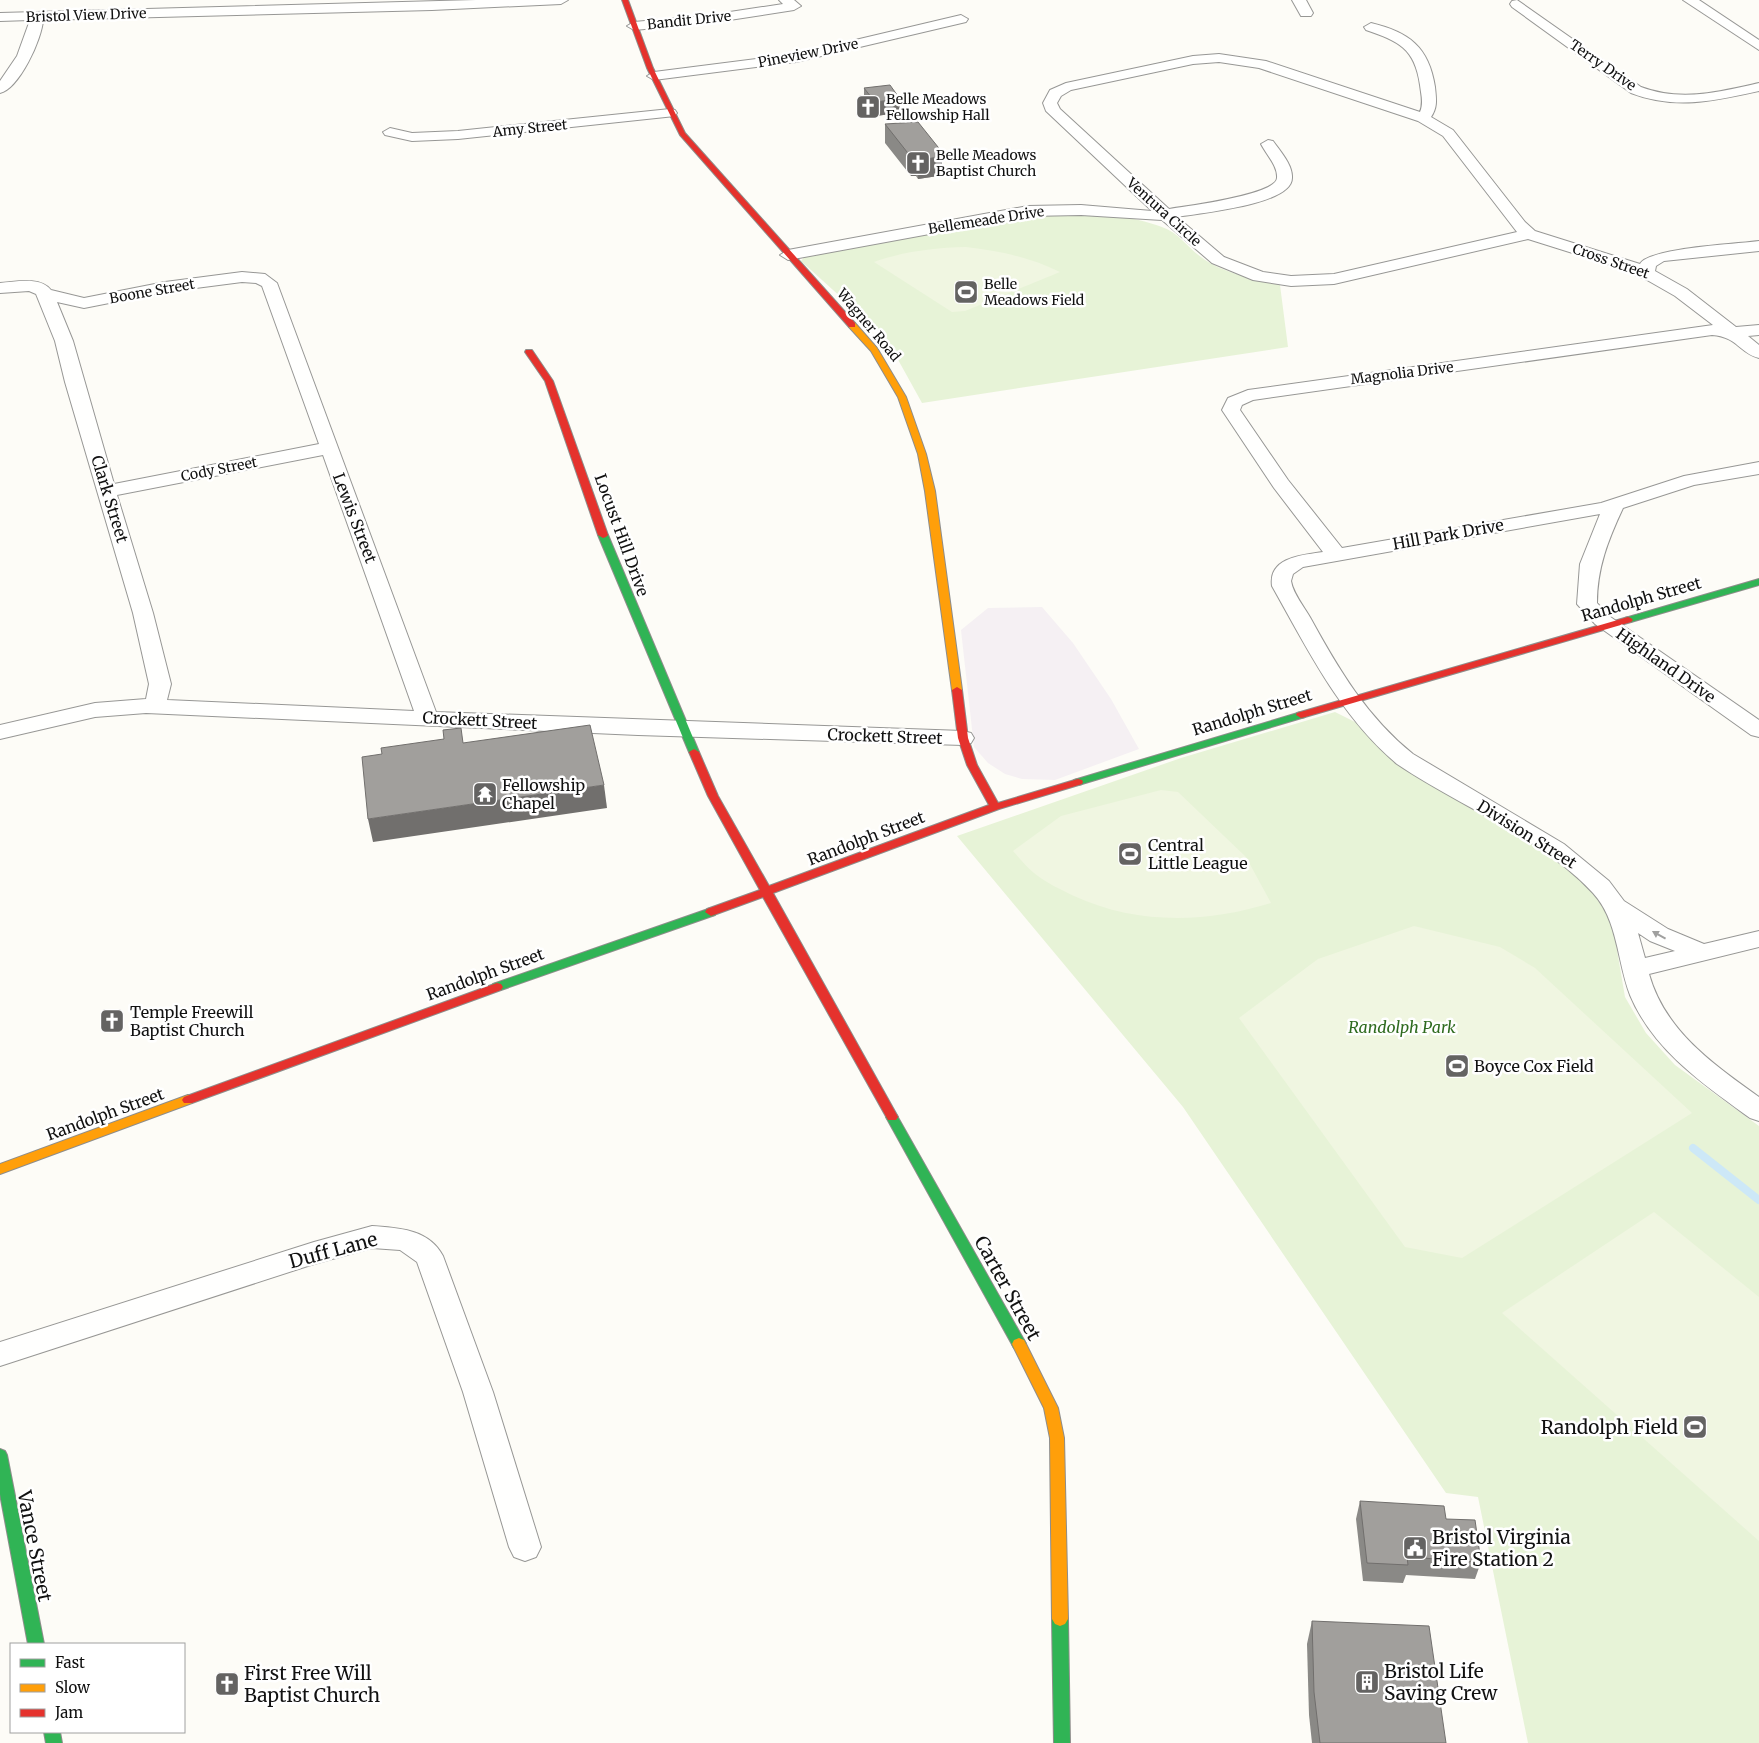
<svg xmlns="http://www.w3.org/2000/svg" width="1759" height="1743" font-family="Merriweather,serif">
<rect width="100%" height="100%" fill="#fdfcf7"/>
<path fill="#f5f0f3" d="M 1042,607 L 1073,643 L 1111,699 L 1139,749 L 1055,780 L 1022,779 L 1005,774 L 988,763 L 974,747 L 961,630 L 988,608 Z"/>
<g fill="#e7f3d7">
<path d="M 1037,214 C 1077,214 1124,212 1162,227 C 1179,233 1187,247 1201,257 C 1223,274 1254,278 1280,285 L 1288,347 L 922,403 L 886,338 L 801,261 L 806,255 Z"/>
<path d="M 1335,712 L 1355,722 L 1389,754 L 1542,847 L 1564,863 L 1594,892 L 1612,921 L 1625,997 L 1646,1033 L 1675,1065 L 1759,1126 L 1759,1743 L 1528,1743 L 1478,1497 L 1446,1493 L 1183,1107 L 957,836 L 1181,758 Z"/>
</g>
<g fill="#f0f6e1">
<path d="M 966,247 C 1000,251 1029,257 1060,272 L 965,311 L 952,312 L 874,262 C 905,251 934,248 966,247 Z"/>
<path d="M 1161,790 L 1178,792 L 1246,857 L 1271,903 C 1206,923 1137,925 1074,896 C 1060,889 1046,883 1034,873 C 1027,867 1020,859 1013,851 L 1061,816 Z"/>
<path d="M 1414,926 L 1500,947 L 1535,968 L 1692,1113 L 1462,1258 L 1405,1247 L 1239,1018 L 1318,959 Z"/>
<path d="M 1654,1212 L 1759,1297 L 1759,1541 L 1502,1313 Z"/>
</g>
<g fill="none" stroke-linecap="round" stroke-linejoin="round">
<path stroke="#cde8f7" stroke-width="8" d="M 1693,1148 L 1759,1200"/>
<defs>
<g id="street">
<path d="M 476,0 L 568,0 L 561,4 L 432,10 L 43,20 C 42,39 19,89 0,93 L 0,81 L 17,56 L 30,20 L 0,21 L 0,13 Z"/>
<path d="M 779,0 L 794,0 L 801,6 L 794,10 L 710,23 L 634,30 L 627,26 L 634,22 L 710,15 L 783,4 Z"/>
<path d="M 1292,0 L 1306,0 L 1313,13 L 1311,16 L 1301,16 Z"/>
<path d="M 1517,0 L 1641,87 C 1681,102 1719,92 1759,83 L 1759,91 C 1714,101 1675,110 1631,93 L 1512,7 L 1510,4 L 1512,1 Z"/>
<path d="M 1683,0 L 1699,0 L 1759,40 L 1759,50 Z"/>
<path d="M 961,15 L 968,19 L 966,22 L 796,62 L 654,80 L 647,76 L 654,72 L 796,54 Z"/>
<path d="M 1371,23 C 1409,32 1429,47 1435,87 C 1436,98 1438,107 1431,117 L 1453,130 L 1525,222 L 1535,231 L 1640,264 C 1648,248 1737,244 1759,241 L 1759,251 L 1664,261 L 1656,266 L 1655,271 L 1687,289 L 1736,327 L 1759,325 L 1759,335 L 1748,336 L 1759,345 L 1759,358 C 1739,353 1738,337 1712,335 L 1253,400 L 1242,405 L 1240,410 L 1288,480 L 1342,548 L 1601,503 L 1684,476 L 1759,462 L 1759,474 L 1694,485 L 1623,508 C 1608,540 1597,568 1597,603 L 1609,616 L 1759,720 L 1759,737 L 1751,735 L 1595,624 L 1577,604 L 1580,564 L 1600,514 L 1303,567 L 1293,574 L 1291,581 C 1293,594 1305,608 1311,619 C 1339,670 1367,717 1413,754 L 1564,844 L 1609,881 L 1624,901 L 1668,929 L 1704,944 L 1759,931 L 1759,947 L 1649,974 C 1665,1031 1713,1064 1759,1097 L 1759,1121 L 1750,1118 C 1703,1084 1653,1050 1630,995 C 1617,961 1618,920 1593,893 C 1540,836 1460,807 1397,764 C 1340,716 1308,650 1272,586 C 1268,557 1303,555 1323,552 L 1274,488 L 1222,410 L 1228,398 L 1248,390 L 1713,325 L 1675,296 L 1647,280 L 1617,267 L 1528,239 L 1334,284 L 1291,286 L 1253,280 L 1212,263 L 1162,220 L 1081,215 L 1028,216 L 788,260 L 780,255 L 788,250 L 1028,206 L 1081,205 L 1152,211 L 1046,111 L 1043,103 L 1050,90 L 1066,83 L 1193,56 L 1219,54 L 1266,61 L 1420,112 C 1424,103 1421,94 1420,85 C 1415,48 1398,41 1366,30 L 1364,27 ZM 1219,62 L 1259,68 L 1418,121 L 1443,136 L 1517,232 L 1334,274 L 1291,276 L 1263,272 L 1224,257 L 1177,217 C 1199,213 1292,205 1292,178 C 1293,165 1280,151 1273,141 L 1268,140 L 1261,144 C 1266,154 1278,166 1277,178 C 1276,195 1186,206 1169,209 L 1060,109 L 1057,103 L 1061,96 L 1071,90 L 1193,64 ZM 1638,933 L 1650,941 L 1675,951 L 1645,958 Z"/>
<path d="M 670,109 L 675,110 L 677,113 L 675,116 L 458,139 L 412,141 L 385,135 L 383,132 L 390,128 L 412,133 L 458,131 Z"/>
<path d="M 242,272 L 265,274 L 277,283 L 436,712 L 963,731 L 971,733 L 974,738 L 971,743 L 963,745 L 638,735 L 146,713 L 95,717 L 0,739 L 0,725 L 95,703 L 146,699 L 149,684 L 133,613 L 65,382 L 55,341 L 36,294 L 29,291 L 0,293 L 0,283 C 15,282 40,276 51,290 L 84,298 L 165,282 ZM 242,282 L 256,283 L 262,286 L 319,444 L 114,484 L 73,341 L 57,302 L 84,308 L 165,292 ZM 323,455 L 414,711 L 167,700 L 171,684 L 153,613 L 117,495 Z"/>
<path d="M 372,1226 C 399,1228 429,1229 443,1256 L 493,1392 L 541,1547 L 536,1557 L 525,1561 L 514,1557 L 509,1547 L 463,1392 L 417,1262 L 400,1250 L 372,1248 L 314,1264 L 0,1366 L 0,1342 L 314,1242 Z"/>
</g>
<g id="fast">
<path d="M 603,532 L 608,535 L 699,752 L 698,754 L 694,755 L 689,752 L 598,535 Z"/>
<path d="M 1759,579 L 1759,585 L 1631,622 L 1625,622 L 1623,620 L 1625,618 Z"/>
<path d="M 1301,712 L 1305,713 L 1306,715 L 1305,717 L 1082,784 L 1078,785 L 1073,782 L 1074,780 Z"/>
<path d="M 711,908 L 715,909 L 717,912 L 715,915 L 501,990 L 493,990 L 491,987 L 493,984 Z"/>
<path d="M 892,1112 L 896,1114 L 1024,1340 L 1026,1344 L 1024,1348 L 1019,1350 L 1014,1348 L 886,1117 L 888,1114 Z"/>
<path d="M 0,1449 L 5,1451 L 7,1455 L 44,1644 L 28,1644 L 0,1494 Z"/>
<path d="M 1060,1612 L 1065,1614 L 1068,1619 L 1070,1743 L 1054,1743 L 1052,1619 L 1055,1614 Z"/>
<path d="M 44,1732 L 60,1732 L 62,1743 L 46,1743 Z"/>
</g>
<g id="slow">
<path d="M 849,323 L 855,323 L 877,348 L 906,397 L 926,454 L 935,491 L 962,690 L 961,692 L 953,692 L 952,690 L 925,491 L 918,454 L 898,397 L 871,351 L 849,327 Z"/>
<path d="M 188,1095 L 192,1097 L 194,1100 L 192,1103 L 0,1174 L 0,1164 Z"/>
<path d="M 1019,1338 L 1024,1340 L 1058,1408 L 1064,1438 L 1068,1619 L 1065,1624 L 1060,1626 L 1055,1624 L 1052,1619 L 1050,1438 L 1044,1408 L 1012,1344 L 1014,1340 Z"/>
</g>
<g id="jam">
<path d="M 622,0 L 628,0 L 653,68 L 685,133 L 855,323 L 855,327 L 849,327 L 680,135 L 647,68 Z"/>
<path d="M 526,350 L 532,350 L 553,381 L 608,535 L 606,537 L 603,538 L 598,535 L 545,381 L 525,352 Z"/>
<path d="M 1628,617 L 1631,618 L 1633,620 L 1631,622 L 1305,717 L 1301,718 L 1296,715 L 1297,713 Z"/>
<path d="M 957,687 L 962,690 L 968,738 L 977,765 L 998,803 L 1078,779 L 1082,780 L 1083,782 L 1082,784 L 999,809 L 773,893 L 898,1117 L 896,1120 L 888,1120 L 763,897 L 711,916 L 705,912 L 707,909 L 760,890 L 708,796 L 689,752 L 694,749 L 699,752 L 718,796 L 769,886 L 989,805 L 967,765 L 958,738 L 952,690 Z"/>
<path d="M 497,983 L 501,984 L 503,987 L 501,990 L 192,1103 L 184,1103 L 182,1100 L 184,1097 Z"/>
</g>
</defs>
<use href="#street" stroke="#979795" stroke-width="2"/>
<use href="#fast" stroke="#8e8d8b" stroke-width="2"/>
<use href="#slow" stroke="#8e8d8b" stroke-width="2"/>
<use href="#jam" stroke="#8e8d8b" stroke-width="2"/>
<use href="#street" fill="#fffffe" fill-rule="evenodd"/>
<use href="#fast" fill="#30b455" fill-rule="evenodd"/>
<use href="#slow" fill="#ff9f0a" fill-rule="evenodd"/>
<use href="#jam" fill="#e5322d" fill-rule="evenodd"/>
</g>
<g fill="#8a8986">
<path d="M 864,88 L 900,113 L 875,116 L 864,102 Z"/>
<path d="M 885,124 L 942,170 L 939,171 L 938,176 L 918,179 L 916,176 L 911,176 L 885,143 Z"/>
<path d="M 1360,1501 L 1446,1519 L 1481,1562 L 1475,1579 L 1406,1575 L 1403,1583 L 1363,1581 L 1356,1519 Z"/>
<path d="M 1312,1621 L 1446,1743 L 1312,1743 L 1309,1715 L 1307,1644 Z"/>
</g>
<g fill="#716f6d">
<path d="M 900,99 L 900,113 L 875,116 L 875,102 Z"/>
<path d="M 935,152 L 942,152 L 942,170 L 939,171 L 938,176 L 918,179 L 919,160 Z"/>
<rect x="911" y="157" width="5" height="19"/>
<path d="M 604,785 L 607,808 L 373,842 L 368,819 Z"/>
</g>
<g fill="#a19f9c" stroke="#716f6d">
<path d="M 890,85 L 900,99 L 875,102 L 864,88 Z"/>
<path d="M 918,122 L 942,152 L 935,152 L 939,157 L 919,160 L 916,157 L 911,157 L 885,124 Z"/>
<path d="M 590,725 L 604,785 L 368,819 L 362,757 L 382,754 L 381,748 L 444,739 L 443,730 L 461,728 L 463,743 Z"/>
<path d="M 1360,1501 L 1444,1506 L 1446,1519 L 1475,1520 L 1481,1562 L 1407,1557 L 1408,1565 L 1367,1563 Z"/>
<path d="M 1312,1621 L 1429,1626 L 1446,1743 L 1320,1743 L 1314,1692 Z"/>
</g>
<defs><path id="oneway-solid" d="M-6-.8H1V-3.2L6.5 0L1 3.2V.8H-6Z" transform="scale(1.25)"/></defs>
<use fill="#a0a09f" href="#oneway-solid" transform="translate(1659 935) rotate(-151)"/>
<defs>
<symbol id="church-square" viewBox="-11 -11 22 22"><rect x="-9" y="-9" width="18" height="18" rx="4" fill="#646362" stroke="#fff"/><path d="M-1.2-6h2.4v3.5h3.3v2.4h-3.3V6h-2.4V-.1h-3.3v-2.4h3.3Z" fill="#fff"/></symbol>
<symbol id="stadium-square" viewBox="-11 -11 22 22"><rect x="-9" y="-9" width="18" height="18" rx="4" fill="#646362" stroke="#fff"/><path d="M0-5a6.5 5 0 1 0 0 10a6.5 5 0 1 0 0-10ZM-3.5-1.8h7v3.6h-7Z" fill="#fff"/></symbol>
<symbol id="temple-square" viewBox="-11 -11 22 22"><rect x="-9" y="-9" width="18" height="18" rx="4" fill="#646362" stroke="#fff"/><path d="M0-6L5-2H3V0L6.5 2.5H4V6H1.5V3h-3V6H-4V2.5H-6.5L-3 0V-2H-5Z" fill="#fff"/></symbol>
<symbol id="civic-square" viewBox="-11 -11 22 22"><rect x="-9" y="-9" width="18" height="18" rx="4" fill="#646362" stroke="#fff"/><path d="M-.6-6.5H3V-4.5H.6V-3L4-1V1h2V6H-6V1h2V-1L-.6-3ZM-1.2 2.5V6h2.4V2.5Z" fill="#fff"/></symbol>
<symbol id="building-square" viewBox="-11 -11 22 22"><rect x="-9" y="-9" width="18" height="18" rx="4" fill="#646362" stroke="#fff"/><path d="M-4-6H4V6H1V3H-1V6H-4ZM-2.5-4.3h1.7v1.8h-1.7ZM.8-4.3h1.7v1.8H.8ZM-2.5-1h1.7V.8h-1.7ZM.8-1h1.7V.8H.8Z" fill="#fff"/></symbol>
</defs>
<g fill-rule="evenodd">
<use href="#church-square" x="854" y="93" width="28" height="28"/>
<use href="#church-square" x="904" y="149" width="28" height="28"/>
<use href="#stadium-square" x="952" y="278" width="28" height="28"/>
<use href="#temple-square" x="471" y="780" width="28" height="28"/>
<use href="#stadium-square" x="1116" y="840" width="28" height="28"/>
<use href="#church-square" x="98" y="1007" width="28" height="28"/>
<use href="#stadium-square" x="1443" y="1052" width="28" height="28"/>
<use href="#stadium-square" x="1681" y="1413" width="28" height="28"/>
<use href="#civic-square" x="1401" y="1534" width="28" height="28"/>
<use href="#building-square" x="1353" y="1668" width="28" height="28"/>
<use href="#church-square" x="213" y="1670" width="28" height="28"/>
</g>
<g text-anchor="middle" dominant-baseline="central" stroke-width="5" stroke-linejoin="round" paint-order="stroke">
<g font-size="14" fill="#111" stroke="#fff">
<text transform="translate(86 15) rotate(-2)">Bristol View Drive</text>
<text transform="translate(689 20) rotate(-6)">Bandit Drive</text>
<text transform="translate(808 53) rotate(-11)">Pineview Drive</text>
<text transform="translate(1603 65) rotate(35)">Terry Drive</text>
<text transform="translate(530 128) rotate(-6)">Amy Street</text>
<text transform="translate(1164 212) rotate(42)">Ventura Circle</text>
<text transform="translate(986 220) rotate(-9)">Bellemeade Drive</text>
<text transform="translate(1611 261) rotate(19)">Cross Street</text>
<text transform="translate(152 291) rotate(-10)">Boone Street</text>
<text transform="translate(869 325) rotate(50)">Wagner Road</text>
<text transform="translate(1402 373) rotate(-7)">Magnolia Drive</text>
<text transform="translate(219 469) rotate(-11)">Cody Street</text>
</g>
<g font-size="14" fill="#111" stroke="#fff" text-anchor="start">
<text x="886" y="99">Belle Meadows<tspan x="886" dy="16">Fellowship Hall</tspan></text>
<text x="936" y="155">Belle Meadows<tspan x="936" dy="16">Baptist Church</tspan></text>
<text x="984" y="284">Belle<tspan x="984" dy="16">Meadows Field</tspan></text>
</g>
<g font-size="16" fill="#111" stroke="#fff">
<text transform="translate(110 499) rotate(73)">Clark Street</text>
<text transform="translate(355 518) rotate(69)">Lewis Street</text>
<text transform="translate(1448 534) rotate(-10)">Hill Park Drive</text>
<text transform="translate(622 535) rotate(70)">Locust Hill Drive</text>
<text transform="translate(1641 599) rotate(-16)">Randolph Street</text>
<text transform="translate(1666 665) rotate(35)">Highland Drive</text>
<text transform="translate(1252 712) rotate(-17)">Randolph Street</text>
<text transform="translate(480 720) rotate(3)">Crockett Street</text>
<text transform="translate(885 736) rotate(2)">Crockett Street</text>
<text transform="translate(1527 834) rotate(32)">Division Street</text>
<text transform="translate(866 838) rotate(-21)">Randolph Street</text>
<text transform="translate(485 974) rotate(-20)">Randolph Street</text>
<text transform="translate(105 1114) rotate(-20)">Randolph Street</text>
</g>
<g font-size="16" fill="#111" stroke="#fff" text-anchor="start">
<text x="502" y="785">Fellowship<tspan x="502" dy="18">Chapel</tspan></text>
<text x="1148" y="845">Central<tspan x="1148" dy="18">Little League</tspan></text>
<text x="130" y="1012">Temple Freewill<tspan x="130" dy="18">Baptist Church</tspan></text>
<text x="1474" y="1066">Boyce Cox Field</text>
</g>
<g font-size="16" font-style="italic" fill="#2f6b1f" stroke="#fff">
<text x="1402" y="1027">Randolph Park</text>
</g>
<g font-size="19" fill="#111" stroke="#fff">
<text transform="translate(333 1250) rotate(-15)">Duff Lane</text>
<text transform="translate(1008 1288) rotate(61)">Carter Street</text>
<text transform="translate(35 1546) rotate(79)">Vance Street</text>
</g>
<g font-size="19" fill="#111" stroke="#fff" text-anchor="start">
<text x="1678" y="1427" text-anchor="end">Randolph Field</text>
<text x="1432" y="1537">Bristol Virginia<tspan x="1432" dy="22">Fire Station 2</tspan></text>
<text x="1384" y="1671">Bristol Life<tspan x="1384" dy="22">Saving Crew</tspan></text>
<text x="244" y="1673">First Free Will<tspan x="244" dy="22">Baptist Church</tspan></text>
</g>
</g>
<rect x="10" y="1643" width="175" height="90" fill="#ffffff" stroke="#a0a0a0"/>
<rect x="20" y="1659" width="25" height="8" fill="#30b455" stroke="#a0a0a0"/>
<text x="55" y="1668" font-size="15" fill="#111111">Fast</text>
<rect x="20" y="1684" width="25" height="8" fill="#ff9f0a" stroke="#a0a0a0"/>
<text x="55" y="1693" font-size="15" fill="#111111">Slow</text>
<rect x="20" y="1709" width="25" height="8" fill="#e5322d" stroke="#a0a0a0"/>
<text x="55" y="1718" font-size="15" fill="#111111">Jam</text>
</svg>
